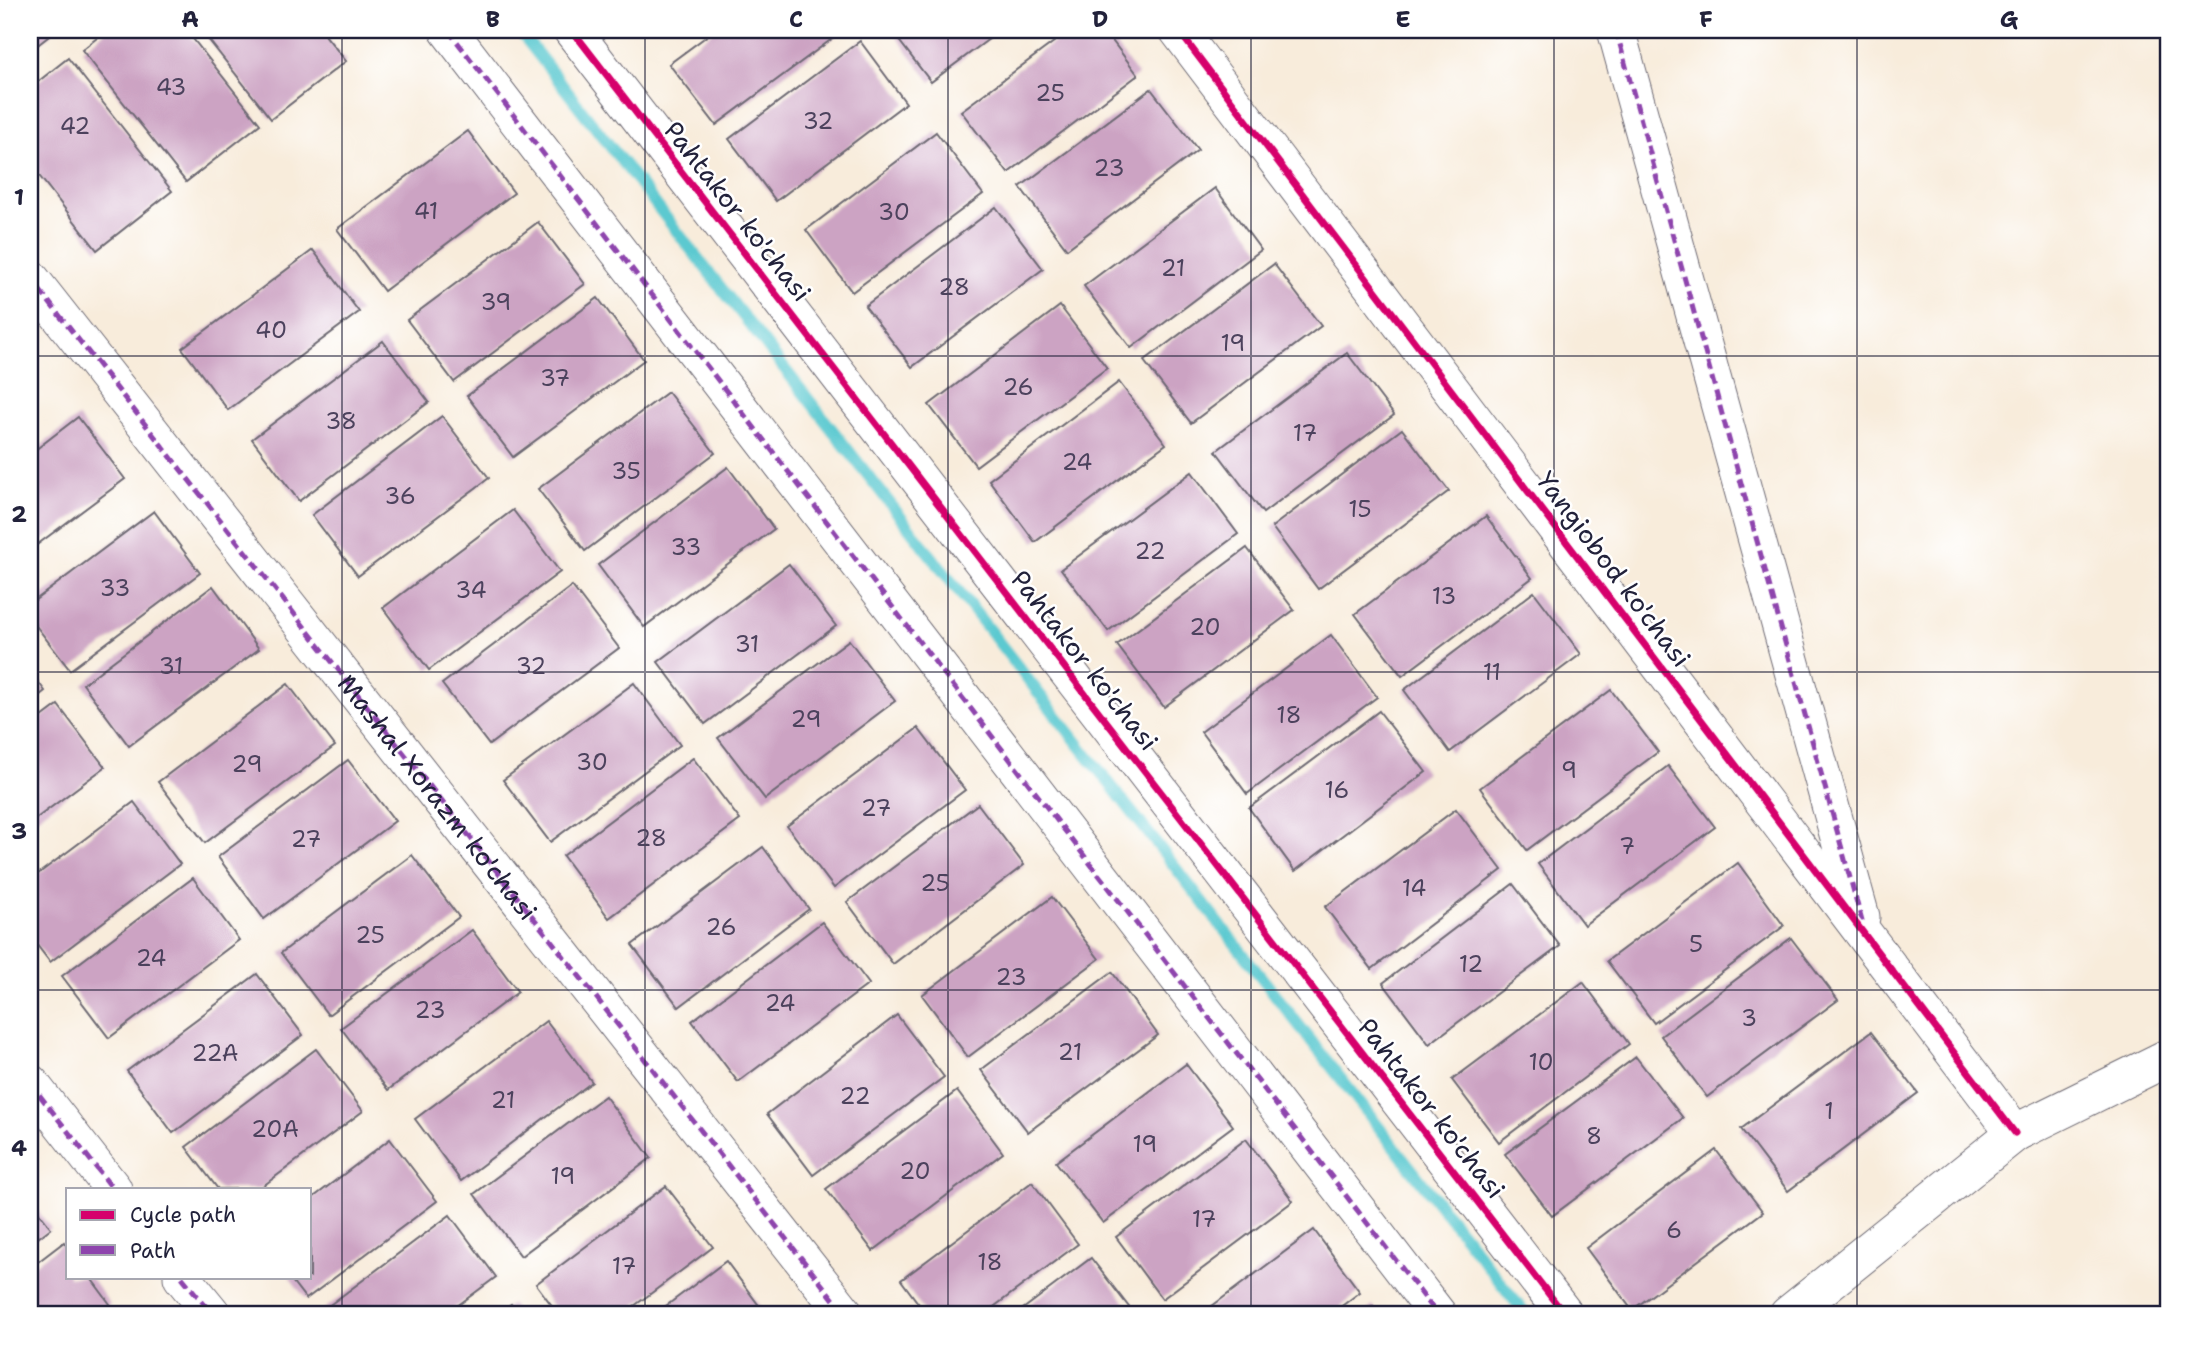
<svg xmlns="http://www.w3.org/2000/svg" width="2199" height="1345" font-family="'Shantell Sans',sans-serif">
<rect width="100%" height="100%" fill="#fff"/>
<filter id="ink" filterUnits="userSpaceOnUse"><feTurbulence type="fractalNoise" baseFrequency=".0143" numOctaves="2"/><feDisplacementMap in="SourceGraphic" scale="14" xChannelSelector="R" yChannelSelector="G"/><feConvolveMatrix kernelMatrix="1 2 1 2 8 2 1 2 1" color-interpolation-filters="sRGB"/></filter>
<filter id="wash" filterUnits="userSpaceOnUse"><feTurbulence type="fractalNoise" baseFrequency=".00686" numOctaves="4" result="noise"/><feDisplacementMap in="SourceGraphic" scale="28" xChannelSelector="R" yChannelSelector="G"/><feGaussianBlur stdDeviation="1.57" result="paint"/><feColorMatrix in="noise" values="0 0 0 0 0 0 0 0 0 0 0 0 0 0 0 0 0 1.4 0 .05"/><feComposite in="paint" operator="in"/></filter>
<g filter="url(#wash)">
<rect width="100%" height="100%" fill="#f8ecdb"/>
<g fill="none" stroke-linecap="round" stroke-linejoin="round">
<path stroke="#5cc9d0" stroke-width="12" d="M 519,30 L 1526,1315"/>
</g>
<g id="blocks">
<g fill="#cca3c3">
<path d="M 30,30 L 51,30 L 53,33 L 30,51 Z"/>
<path d="M 107,30 L 186,30 L 260,124 L 186,182 L 82,50 Z"/>
<path d="M 201,30 L 321,30 L 346,61 L 271,119 Z"/>
<path d="M 715,30 L 844,30 L 716,125 L 669,64 Z"/>
<path d="M 891,30 L 1001,30 L 931,82 Z"/>
<path d="M 1070,30 L 1104,30 L 1138,75 L 1008,173 L 961,111 Z"/>
<path d="M 860,41 L 906,103 L 776,201 L 729,139 Z"/>
<path d="M 68,58 L 172,191 L 97,250 L 30,164 L 30,88 Z"/>
<path d="M 1151,89 L 1198,150 L 1067,249 L 1020,187 Z"/>
<path d="M 468,131 L 514,193 L 384,291 L 337,229 Z"/>
<path d="M 936,132 L 983,194 L 852,292 L 806,230 Z"/>
<path d="M 1215,188 L 1261,250 L 1131,348 L 1084,286 Z"/>
<path d="M 996,207 L 1043,269 L 912,367 L 865,306 Z"/>
<path d="M 538,222 L 585,284 L 454,382 L 407,320 Z"/>
<path d="M 313,250 L 359,312 L 228,410 L 182,348 Z"/>
<path d="M 1274,264 L 1321,326 L 1191,423 L 1144,361 Z"/>
<path d="M 598,298 L 644,360 L 513,457 L 467,396 Z"/>
<path d="M 1060,306 L 1107,368 L 976,466 L 929,405 Z"/>
<path d="M 383,341 L 429,402 L 299,501 L 252,439 Z"/>
<path d="M 1347,353 L 1394,415 L 1263,513 L 1216,451 Z"/>
<path d="M 1119,382 L 1166,444 L 1035,542 L 989,480 Z"/>
<path d="M 668,392 L 715,453 L 585,551 L 538,489 Z"/>
<path d="M 442,416 L 489,478 L 358,576 L 312,515 Z"/>
<path d="M 78,417 L 125,479 L 30,550 L 30,454 Z"/>
<path d="M 1402,429 L 1449,491 L 1318,589 L 1272,527 Z"/>
<path d="M 728,467 L 774,529 L 644,627 L 598,565 Z"/>
<path d="M 1192,472 L 1238,534 L 1108,631 L 1061,569 Z"/>
<path d="M 513,510 L 560,572 L 429,670 L 383,608 Z"/>
<path d="M 154,511 L 200,573 L 70,670 L 30,618 L 30,604 Z"/>
<path d="M 1486,516 L 1532,578 L 1402,676 L 1355,614 Z"/>
<path d="M 1247,548 L 1294,610 L 1164,707 L 1117,645 Z"/>
<path d="M 789,564 L 836,626 L 705,724 L 658,662 Z"/>
<path d="M 213,586 L 259,649 L 129,746 L 83,684 Z"/>
<path d="M 572,586 L 619,648 L 489,745 L 442,684 Z"/>
<path d="M 1534,592 L 1581,654 L 1450,752 L 1404,690 Z"/>
<path d="M 1331,635 L 1377,697 L 1247,794 L 1201,732 Z"/>
<path d="M 849,640 L 895,701 L 765,799 L 718,738 Z"/>
<path d="M 30,671 L 45,691 L 30,703 Z"/>
<path d="M 634,683 L 680,745 L 550,842 L 503,780 Z"/>
<path d="M 288,684 L 335,746 L 205,843 L 158,782 Z"/>
<path d="M 1611,690 L 1658,752 L 1527,850 L 1480,788 Z"/>
<path d="M 58,705 L 105,767 L 30,823 L 30,726 Z"/>
<path d="M 1379,711 L 1426,772 L 1295,871 L 1249,808 Z"/>
<path d="M 918,728 L 965,790 L 834,888 L 787,826 Z"/>
<path d="M 693,758 L 740,820 L 609,918 L 563,856 Z"/>
<path d="M 348,760 L 395,821 L 264,919 L 218,857 Z"/>
<path d="M 1668,766 L 1715,827 L 1584,925 L 1538,864 Z"/>
<path d="M 134,802 L 180,864 L 50,962 L 30,936 L 30,880 Z"/>
<path d="M 978,804 L 1024,865 L 893,964 L 847,902 Z"/>
<path d="M 1456,809 L 1502,870 L 1372,969 L 1325,907 Z"/>
<path d="M 763,847 L 809,909 L 679,1007 L 632,945 Z"/>
<path d="M 412,855 L 459,917 L 328,1015 L 281,953 Z"/>
<path d="M 1738,863 L 1784,926 L 1654,1023 L 1607,961 Z"/>
<path d="M 193,878 L 239,940 L 109,1038 L 62,976 Z"/>
<path d="M 1513,884 L 1560,946 L 1429,1044 L 1383,983 Z"/>
<path d="M 1052,897 L 1099,959 L 968,1057 L 922,995 Z"/>
<path d="M 822,922 L 869,984 L 738,1082 L 692,1021 Z"/>
<path d="M 472,930 L 518,992 L 388,1090 L 341,1028 Z"/>
<path d="M 1791,938 L 1838,1000 L 1707,1097 L 1661,1036 Z"/>
<path d="M 1112,972 L 1158,1035 L 1028,1132 L 981,1070 Z"/>
<path d="M 257,974 L 303,1035 L 173,1133 L 127,1071 Z"/>
<path d="M 1583,982 L 1629,1044 L 1499,1142 L 1452,1080 Z"/>
<path d="M 897,1015 L 944,1077 L 813,1175 L 767,1114 Z"/>
<path d="M 546,1021 L 592,1082 L 461,1181 L 415,1119 Z"/>
<path d="M 1871,1032 L 1918,1093 L 1788,1191 L 1741,1129 Z"/>
<path d="M 316,1049 L 363,1111 L 259,1189 L 218,1189 L 186,1147 Z"/>
<path d="M 1636,1057 L 1683,1118 L 1552,1216 L 1505,1154 Z"/>
<path d="M 1186,1064 L 1233,1126 L 1103,1223 L 1056,1162 Z"/>
<path d="M 957,1091 L 1003,1153 L 873,1251 L 826,1189 Z"/>
<path d="M 605,1096 L 651,1158 L 521,1256 L 474,1194 Z"/>
<path d="M 390,1139 L 437,1201 L 306,1299 L 289,1277 L 310,1277 L 310,1200 Z"/>
<path d="M 1246,1139 L 1293,1201 L 1162,1299 L 1116,1237 Z"/>
<path d="M 1716,1150 L 1763,1212 L 1632,1310 L 1586,1248 Z"/>
<path d="M 1032,1182 L 1078,1244 L 983,1315 L 927,1315 L 901,1280 Z"/>
<path d="M 666,1186 L 713,1247 L 622,1315 L 559,1315 L 536,1284 Z"/>
<path d="M 30,1201 L 51,1228 L 30,1244 Z"/>
<path d="M 450,1215 L 496,1277 L 445,1315 L 321,1315 L 319,1313 Z"/>
<path d="M 1314,1230 L 1360,1292 L 1330,1315 L 1200,1315 Z"/>
<path d="M 64,1242 L 68,1248 L 68,1277 L 90,1277 L 110,1304 L 96,1315 L 30,1315 L 30,1268 Z"/>
<path d="M 1091,1258 L 1135,1315 L 1015,1315 Z"/>
<path d="M 726,1261 L 766,1315 L 654,1315 Z"/>
<path d="M 511,1304 L 519,1315 L 496,1315 Z"/>
<path d="M 1373,1306 L 1380,1315 L 1361,1315 Z"/>
</g>
</g>
</g>
<g filter="url(#ink)">
<use href="#blocks" fill-opacity="0" stroke="#6d6973" stroke-width="2"/>
<g fill="none" stroke-linecap="round" stroke-linejoin="round">
<defs>
<g id="minor">
<path d="M 448,30 L 1438,1315"/>
<path d="M 572,30 L 1565,1315"/>
<path d="M 1178,30 L 2015,1133"/>
<path d="M 1616,30 L 1861,917"/>
<path id="s1" d="M 30,278 L 846,1315"/>
<path d="M 30,1083 L 113,1189"/>
<path d="M 182,1277 L 213,1315"/>
<path d="M 1788,1315 L 2015,1133 L 2169,1057"/>
</g>
</defs>
<use href="#minor" stroke="#6d6973" stroke-width="39"/>
<use href="#minor" stroke="#fff" stroke-width="37"/>
<g stroke="#8e44ad" stroke-width="5" stroke-dasharray="10 5" stroke-linecap="butt">
<path d="M 448,30 L 1438,1315"/>
<path d="M 1616,30 L 1863,925"/>
<path d="M 30,278 L 846,1315"/>
<path d="M 30,1083 L 113,1189"/>
<path d="M 182,1277 L 213,1315"/>
</g>
<defs>
<g id="cycleway">
<path d="M 572,30 L 1565,1315"/>
<path d="M 1178,30 L 2015,1133"/>
</g>
</defs>
<use href="#cycleway" stroke="#fff" stroke-width="11"/>
<use href="#cycleway" stroke="#d6006c" stroke-width="7"/>
</g>
</g>
<path fill="none" stroke="#22223b" stroke-width="2" stroke-opacity="0.55" d="M 342,30 L 342,1315M 645,30 L 645,1315M 948,30 L 948,1315M 1251,30 L 1251,1315M 1554,30 L 1554,1315M 1857,30 L 1857,1315M 30,356 L 2169,356M 30,672 L 2169,672M 30,990 L 2169,990"/>
<g text-anchor="middle" dominant-baseline="central" stroke-width="5" stroke-linejoin="round" paint-order="stroke">
<g font-size="23" fill="#4c425d">
<text x="171" y="87">43</text>
<text x="1050" y="93">25</text>
<text x="818" y="121">32</text>
<text x="75" y="126">42</text>
<text x="1109" y="168">23</text>
<text x="426" y="211">41</text>
<text x="894" y="212">30</text>
<text x="1173" y="268">21</text>
<text x="954" y="287">28</text>
<text x="496" y="302">39</text>
<text x="271" y="330">40</text>
<text x="1233" y="343">19</text>
<text x="555" y="378">37</text>
<text x="1018" y="387">26</text>
<text x="341" y="421">38</text>
<text x="1305" y="433">17</text>
<text x="1077" y="462">24</text>
<text x="626" y="471">35</text>
<text x="400" y="496">36</text>
<text x="1360" y="509">15</text>
<text x="686" y="547">33</text>
<text x="1150" y="551">22</text>
<text x="115" y="588">33</text>
<text x="471" y="590">34</text>
<text x="1444" y="596">13</text>
<text x="1205" y="627">20</text>
<text x="747" y="644">31</text>
<text x="171" y="666">31</text>
<text x="531" y="666">32</text>
<text x="1492" y="672">11</text>
<text x="1289" y="715">18</text>
<text x="806" y="719">29</text>
<text x="592" y="762">30</text>
<text x="247" y="764">29</text>
<text x="1569" y="770">9</text>
<text x="1337" y="790">16</text>
<text x="876" y="808">27</text>
<text x="651" y="838">28</text>
<text x="306" y="839">27</text>
<text x="1627" y="846">7</text>
<text x="935" y="883">25</text>
<text x="1414" y="888">14</text>
<text x="721" y="927">26</text>
<text x="370" y="935">25</text>
<text x="1696" y="944">5</text>
<text x="151" y="958">24</text>
<text x="1471" y="964">12</text>
<text x="1011" y="977">23</text>
<text x="780" y="1003">24</text>
<text x="430" y="1010">23</text>
<text x="1749" y="1018">3</text>
<text x="1070" y="1052">21</text>
<text x="215" y="1053">22A</text>
<text x="1541" y="1062">10</text>
<text x="855" y="1096">22</text>
<text x="503" y="1100">21</text>
<text x="1829" y="1111">1</text>
<text x="275" y="1129">20A</text>
<text x="1594" y="1136">8</text>
<text x="1145" y="1144">19</text>
<text x="915" y="1171">20</text>
<text x="563" y="1176">19</text>
<text x="1204" y="1219">17</text>
<text x="1674" y="1230">6</text>
<text x="990" y="1262">18</text>
<text x="624" y="1266">17</text>
</g>
<g font-size="26" fill="#22223b" stroke="#fff">
<text transform="translate(738 211) rotate(52)">Pahtakor ko'chasi</text>
<text transform="translate(1614 569) rotate(53)">Yangiobod ko'chasi</text>
<text transform="translate(1085 660) rotate(52)">Pahtakor ko'chasi</text>
<text stroke="none"><textPath href="#s1" startOffset="660">Mashal Xorazm ko'chasi</textPath></text>
<text transform="translate(1432 1108) rotate(52)">Pahtakor ko'chasi</text>
</g>
</g>
<rect width="2199" height="1345" fill="none" stroke="#fff" stroke-width="77"/>
<rect x="66" y="1188" width="245" height="91" fill="#ffffff" stroke="#a7a7b1" stroke-width="2"/>
<rect x="80" y="1210" width="35" height="10" fill="#d6006c" stroke="#a7a7b1" stroke-width="2"/>
<text x="130" y="1222" font-size="21" fill="#22223b">Cycle path</text>
<rect x="80" y="1245" width="35" height="10" fill="#8e44ad" stroke="#a7a7b1" stroke-width="2"/>
<text x="130" y="1258" font-size="21" fill="#22223b">Path</text>
<rect x="38" y="38" width="2122" height="1268" fill="none" stroke="#22223b" stroke-width="2.5"/>
<g font-size="23" text-anchor="middle" font-weight="bold" fill="#22223b">
<text x="190" y="27">A</text>
<text x="493" y="27">B</text>
<text x="796" y="27">C</text>
<text x="1100" y="27">D</text>
<text x="1403" y="27">E</text>
<text x="1706" y="27">F</text>
<text x="2009" y="27">G</text>
<text x="19" y="205">1</text>
<text x="19" y="522">2</text>
<text x="19" y="839">3</text>
<text x="19" y="1156">4</text>
</g>
</svg>
